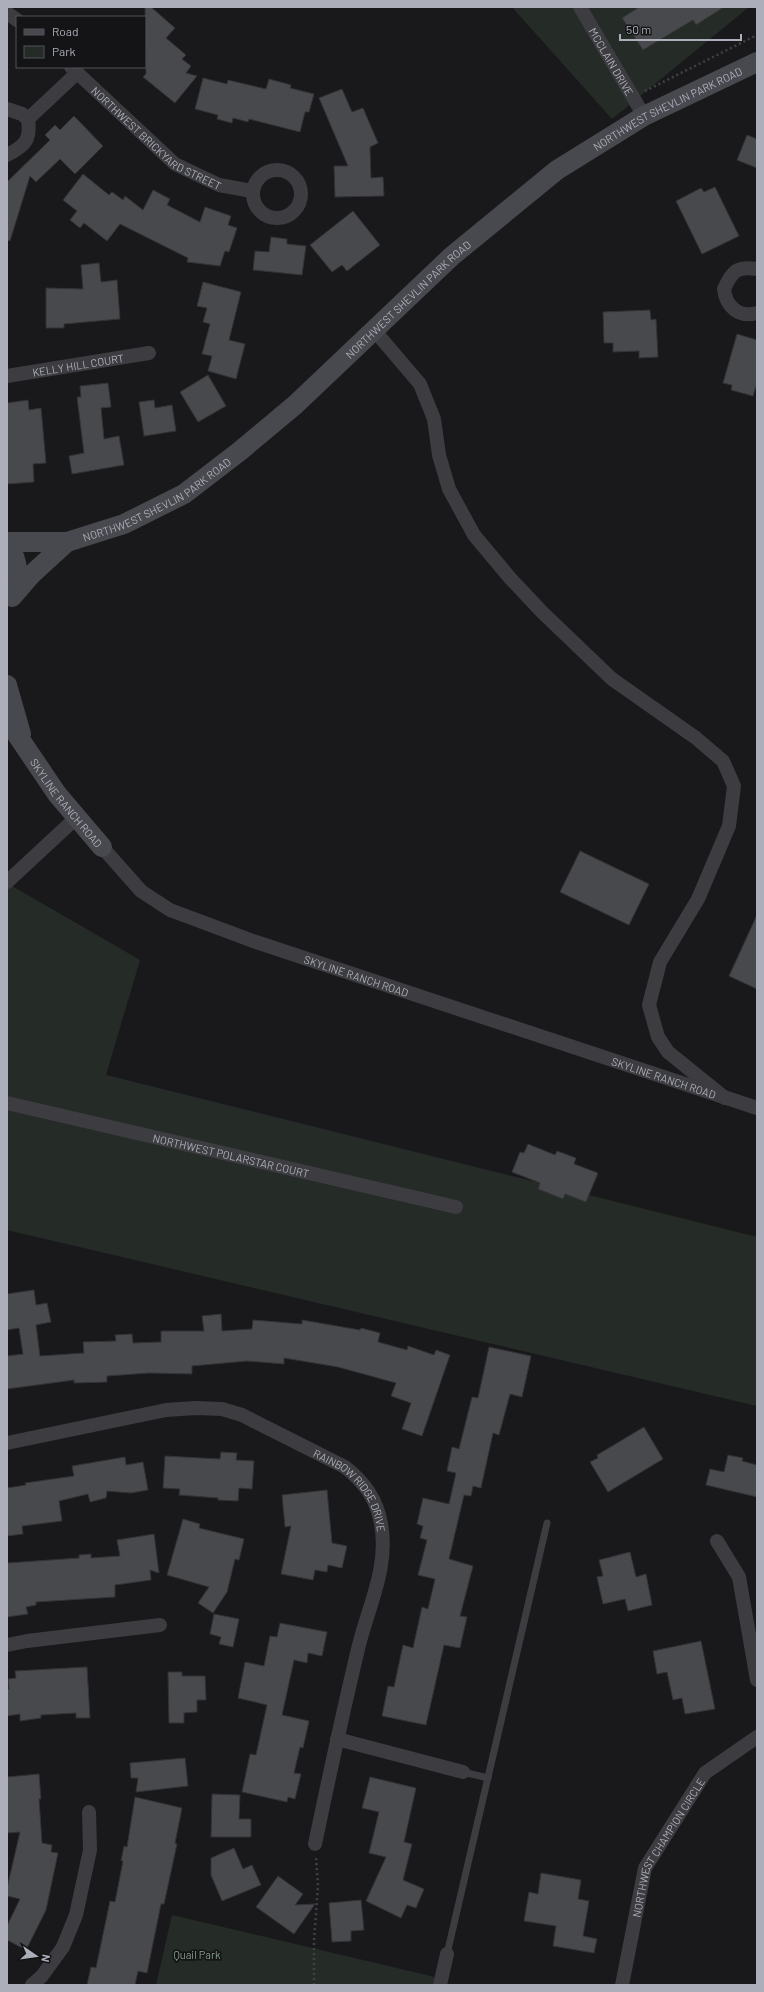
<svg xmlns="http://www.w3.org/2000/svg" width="764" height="1992" font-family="Barlow,sans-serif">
<rect width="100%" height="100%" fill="#19191b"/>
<g fill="#252c27">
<path d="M 512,7 L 749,7 L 612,119 Z"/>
<path d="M 7,883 L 140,960 L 106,1075 L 757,1237 L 757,1406 L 7,1230 Z"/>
<path d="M 172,1915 L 439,1978 L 437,1985 L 156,1985 Z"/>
</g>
<g fill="#48494d" stroke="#333336">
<path d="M 145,7 L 151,7 L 175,28 L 166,38 L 186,55 L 182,59 L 191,66 L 186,73 L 197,76 L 175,103 L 143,77 L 146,74 Z"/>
<path d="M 639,7 L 724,7 L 696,25 L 693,20 L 643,50 L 622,18 Z"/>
<path d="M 203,78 L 227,84 L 228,80 L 266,89 L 269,79 L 291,85 L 290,88 L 314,94 L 309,112 L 305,112 L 300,132 L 249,119 L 248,122 L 233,118 L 232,123 L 217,119 L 218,115 L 195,109 Z"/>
<path d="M 342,89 L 352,112 L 363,108 L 378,143 L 370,147 L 371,178 L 383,177 L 384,196 L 335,197 L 334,166 L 348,166 L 319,98 Z"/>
<path d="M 74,116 L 103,146 L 75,174 L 60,159 L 36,182 L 30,176 L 10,241 L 7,240 L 7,182 L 50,140 L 45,135 L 55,125 L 60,130 Z"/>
<path d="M 747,135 L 757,139 L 757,168 L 737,160 Z"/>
<path d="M 83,174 L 109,195 L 112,192 L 123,200 L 125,196 L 143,210 L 153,190 L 170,199 L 167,205 L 200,222 L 205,207 L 231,216 L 228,225 L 237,228 L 229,252 L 225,251 L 220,266 L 187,262 L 188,258 L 120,224 L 107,241 L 84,223 L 80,228 L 70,220 L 77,211 L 63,200 Z"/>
<path d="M 715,187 L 739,236 L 702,254 L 676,201 L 701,188 L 704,192 Z"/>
<path d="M 353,211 L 380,245 L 347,271 L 342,265 L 332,272 L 310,245 Z"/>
<path d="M 271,237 L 287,239 L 287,244 L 306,246 L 302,275 L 253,270 L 255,251 L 269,252 Z"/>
<path d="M 99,263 L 101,282 L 117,280 L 120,319 L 64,324 L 64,328 L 46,328 L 46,288 L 83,289 L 81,265 Z"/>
<path d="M 203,282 L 241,292 L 229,340 L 245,344 L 236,379 L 208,371 L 212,356 L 202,354 L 210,324 L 203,322 L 207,308 L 197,306 Z"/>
<path d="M 650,310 L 651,320 L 656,319 L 658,357 L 639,358 L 639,351 L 613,352 L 613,343 L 604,343 L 603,312 Z"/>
<path d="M 737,334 L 757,340 L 757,383 L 753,396 L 731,390 L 732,385 L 723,383 Z"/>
<path d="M 208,375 L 226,406 L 198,422 L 180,392 Z"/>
<path d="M 108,383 L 111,407 L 101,408 L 104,439 L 119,436 L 124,465 L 72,474 L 69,456 L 84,453 L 77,397 L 81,397 L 80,386 Z"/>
<path d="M 28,400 L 29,410 L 41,408 L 46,463 L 33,464 L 34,482 L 7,484 L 7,403 Z"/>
<path d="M 154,400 L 155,408 L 172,405 L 176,431 L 144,436 L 139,402 Z"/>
<path d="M 580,851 L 649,884 L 629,925 L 560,892 Z"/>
<path d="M 757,915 L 757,989 L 729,976 Z"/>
<path d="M 528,1144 L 555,1155 L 557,1151 L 576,1158 L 574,1164 L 598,1173 L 586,1202 L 565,1194 L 563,1199 L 538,1189 L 540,1183 L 512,1172 L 520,1152 L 524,1153 Z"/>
<path d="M 34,1290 L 36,1305 L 47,1303 L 51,1322 L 36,1325 L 40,1356 L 84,1353 L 83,1342 L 116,1341 L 115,1335 L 132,1334 L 133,1343 L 161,1342 L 161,1331 L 204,1331 L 202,1316 L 221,1314 L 222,1331 L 252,1329 L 253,1320 L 302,1324 L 302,1320 L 360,1330 L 361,1328 L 380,1333 L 378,1342 L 407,1350 L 408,1346 L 434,1355 L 436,1350 L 450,1355 L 422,1436 L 402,1429 L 411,1403 L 391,1396 L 396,1383 L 338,1367 L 284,1358 L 284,1364 L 247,1361 L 192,1366 L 192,1374 L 149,1373 L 107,1376 L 107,1382 L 74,1383 L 74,1380 L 7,1389 L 7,1356 L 23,1354 L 19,1328 L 7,1330 L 7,1294 Z"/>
<path d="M 489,1347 L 531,1356 L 522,1397 L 510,1394 L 499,1435 L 493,1433 L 481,1488 L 473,1486 L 471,1496 L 464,1495 L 449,1559 L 473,1566 L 460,1616 L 467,1617 L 460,1648 L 444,1645 L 426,1725 L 382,1716 L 388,1686 L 394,1687 L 403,1645 L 413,1648 L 422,1607 L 428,1609 L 435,1579 L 418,1575 L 427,1540 L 420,1538 L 423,1526 L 417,1524 L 423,1498 L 449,1504 L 456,1473 L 447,1471 L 452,1447 L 459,1449 L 472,1397 L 478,1398 Z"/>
<path d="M 644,1427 L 663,1459 L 608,1492 L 590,1462 L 598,1458 L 597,1455 Z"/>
<path d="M 221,1452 L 237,1453 L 236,1460 L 254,1461 L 252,1489 L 239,1488 L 238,1501 L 218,1500 L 218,1498 L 179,1495 L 180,1489 L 163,1488 L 165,1456 L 220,1459 Z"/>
<path d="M 728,1455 L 743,1458 L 742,1461 L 757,1465 L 757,1497 L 706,1485 L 710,1469 L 724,1472 Z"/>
<path d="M 125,1457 L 126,1465 L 143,1462 L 148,1490 L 131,1493 L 107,1491 L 106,1498 L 90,1502 L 88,1494 L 59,1501 L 62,1521 L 22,1526 L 23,1534 L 7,1536 L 7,1488 L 26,1485 L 25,1483 L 74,1476 L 72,1466 Z"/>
<path d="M 327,1490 L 332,1543 L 347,1546 L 342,1568 L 328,1565 L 327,1572 L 315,1570 L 313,1580 L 281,1574 L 291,1526 L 285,1527 L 282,1495 Z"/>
<path d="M 183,1519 L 200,1524 L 199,1528 L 244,1539 L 239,1560 L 235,1559 L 227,1592 L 213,1613 L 198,1603 L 209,1587 L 167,1575 Z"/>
<path d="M 154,1534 L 159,1573 L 150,1570 L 151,1580 L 115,1585 L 115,1597 L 36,1602 L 36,1605 L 26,1607 L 28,1614 L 7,1617 L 7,1563 L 79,1558 L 79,1555 L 91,1554 L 91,1558 L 120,1556 L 117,1540 Z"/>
<path d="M 630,1552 L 636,1577 L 646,1574 L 652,1605 L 628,1611 L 625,1599 L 603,1604 L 597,1577 L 603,1576 L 599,1560 Z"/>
<path d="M 214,1614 L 239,1619 L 233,1647 L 219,1644 L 221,1637 L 210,1634 Z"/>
<path d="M 280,1623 L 327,1632 L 322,1656 L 308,1653 L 307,1663 L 294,1660 L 282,1715 L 309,1721 L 303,1748 L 300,1747 L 294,1773 L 301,1774 L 295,1799 L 288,1797 L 287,1802 L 242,1792 L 250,1754 L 256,1755 L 267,1705 L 238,1698 L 245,1662 L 264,1666 L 270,1636 L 277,1637 Z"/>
<path d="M 701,1641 L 715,1709 L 685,1714 L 682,1698 L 673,1700 L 667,1672 L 657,1674 L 653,1651 Z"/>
<path d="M 87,1667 L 90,1718 L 76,1718 L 76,1713 L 41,1715 L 41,1718 L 20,1721 L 20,1714 L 7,1716 L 7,1689 L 9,1689 L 8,1679 L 16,1678 L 15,1671 Z"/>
<path d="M 168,1672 L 182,1672 L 182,1676 L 205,1676 L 206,1700 L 197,1700 L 197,1712 L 184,1713 L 184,1723 L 169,1723 Z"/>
<path d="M 185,1758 L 188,1786 L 136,1792 L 138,1778 L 131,1778 L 130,1763 Z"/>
<path d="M 39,1774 L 41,1799 L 39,1799 L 42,1843 L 52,1845 L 51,1852 L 58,1853 L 46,1910 L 26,1950 L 7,1940 L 7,1926 L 20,1899 L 7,1896 L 7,1888 L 20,1832 L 7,1833 L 7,1777 Z"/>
<path d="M 370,1777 L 416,1788 L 404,1842 L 412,1844 L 403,1880 L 424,1889 L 416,1908 L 407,1905 L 401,1918 L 366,1901 L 386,1857 L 369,1853 L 379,1812 L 362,1808 Z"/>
<path d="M 212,1794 L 240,1795 L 239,1819 L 251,1819 L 251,1837 L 211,1837 Z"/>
<path d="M 135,1797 L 182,1808 L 175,1843 L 177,1844 L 164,1904 L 161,1904 L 147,1973 L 138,1971 L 135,1985 L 87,1985 L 91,1967 L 96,1968 L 110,1901 L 115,1902 L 123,1861 L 121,1861 L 124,1846 L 127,1847 Z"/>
<path d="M 234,1848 L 243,1869 L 252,1865 L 261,1885 L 222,1901 L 211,1875 L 211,1858 Z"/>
<path d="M 541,1873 L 581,1880 L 578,1899 L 589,1901 L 583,1936 L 597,1939 L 594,1953 L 553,1946 L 556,1926 L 524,1921 L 529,1892 L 538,1894 Z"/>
<path d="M 278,1876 L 303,1894 L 295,1905 L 315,1904 L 294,1934 L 256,1907 Z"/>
<path d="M 361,1900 L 364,1930 L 351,1931 L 351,1941 L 332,1942 L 329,1903 Z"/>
</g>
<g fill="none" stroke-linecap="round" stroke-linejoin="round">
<g stroke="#404146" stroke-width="2.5" stroke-dasharray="2 3" stroke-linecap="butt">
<path d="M 645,91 L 757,35"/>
<path d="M 314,1985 L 314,1941 L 318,1886 L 316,1858"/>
</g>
<g stroke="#3c3c41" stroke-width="7">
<path d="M 463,1772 L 488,1778"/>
<path d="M 447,1954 L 547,1523"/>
</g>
<g stroke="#3c3c41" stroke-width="14">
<path id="s1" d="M 580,7 L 644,116"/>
<path d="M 7,13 L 17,20"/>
<path id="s2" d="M 71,67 L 175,164 L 219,185 L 252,191"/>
<path d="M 7,109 L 22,114 L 28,119 L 77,73"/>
<path d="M 7,155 C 25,146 31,140 28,119"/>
<circle cx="277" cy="194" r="24"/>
<path d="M 757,269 C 737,266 732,271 724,289 C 726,307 739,318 757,313"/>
<path d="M 374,330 L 420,384 L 434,419 L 439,455 L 449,489 L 474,535 L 510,578 L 542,612 L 612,679 L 696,738 L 723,761 L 734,786 L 729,826 L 698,899 L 660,962 L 649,1005 L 658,1037 L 668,1052 L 725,1098"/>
<path id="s3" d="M 7,376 L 149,353"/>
<path id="s4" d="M 102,847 L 141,891 L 170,910 L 253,941 L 757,1108"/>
<path d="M 7,882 L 76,818"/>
<path id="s5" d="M 7,1103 L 456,1207"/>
<path id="s6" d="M 7,1443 L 166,1410 L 195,1408 L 222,1409 L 242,1415 L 345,1467 C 364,1482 377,1499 381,1524 C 389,1566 369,1605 359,1645 C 343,1711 329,1777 315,1844"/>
<path d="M 717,1541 L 739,1577 L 757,1680"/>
<path d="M 7,1645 L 27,1641 L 160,1625"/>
<path d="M 337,1739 L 463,1772"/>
<path d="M 32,1985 L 42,1976 L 63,1947 L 76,1915 L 90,1850 L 89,1812"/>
<path d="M 440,1985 L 447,1954"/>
<path id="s7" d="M 622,1985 L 645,1868 L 705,1773 L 757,1737"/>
</g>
<g stroke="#48494f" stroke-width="20">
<path id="s8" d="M 7,542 L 67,542 L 124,524 L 184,494 L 240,451 L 295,405 L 452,256 L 557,170 L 644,116 L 757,62"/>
<path d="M 7,543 C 19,561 20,576 12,596"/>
<path d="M 12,597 L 31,575 L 67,542"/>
<path d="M 7,685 L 21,734"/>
<path id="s9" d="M 7,720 L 57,794 L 102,847"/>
</g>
</g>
<g text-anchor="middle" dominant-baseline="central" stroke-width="3.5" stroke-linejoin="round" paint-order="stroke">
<g font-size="11" fill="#acafb9" stroke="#141416">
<text stroke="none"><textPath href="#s1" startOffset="63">MCCLAIN DRIVE</textPath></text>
<text stroke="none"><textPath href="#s8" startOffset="808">NORTHWEST SHEVLIN PARK ROAD</textPath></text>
<text stroke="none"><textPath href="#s2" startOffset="112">NORTHWEST BRICKYARD STREET</textPath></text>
<text stroke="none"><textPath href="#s8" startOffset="484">NORTHWEST SHEVLIN PARK ROAD</textPath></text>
<text stroke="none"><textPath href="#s3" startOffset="72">KELLY HILL COURT</textPath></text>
<text stroke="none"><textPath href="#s8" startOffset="160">NORTHWEST SHEVLIN PARK ROAD</textPath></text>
<text stroke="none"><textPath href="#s9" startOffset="102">SKYLINE RANCH ROAD</textPath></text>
<text stroke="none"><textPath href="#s4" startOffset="291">SKYLINE RANCH ROAD</textPath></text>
<text stroke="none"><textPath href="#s4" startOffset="615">SKYLINE RANCH ROAD</textPath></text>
<text stroke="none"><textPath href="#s5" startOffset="230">NORTHWEST POLARSTAR COURT</textPath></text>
<text stroke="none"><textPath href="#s6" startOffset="376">RAINBOW RIDGE DRIVE</textPath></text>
<text stroke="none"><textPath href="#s7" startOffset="147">NORTHWEST CHAMPION CIRCLE</textPath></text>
</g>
<g font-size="11" fill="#85a28b" stroke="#141416">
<text x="197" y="1954">Quail Park</text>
</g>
</g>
<rect width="764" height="1992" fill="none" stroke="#acafb9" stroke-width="16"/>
<rect x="16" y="16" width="130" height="52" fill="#141416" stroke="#515257"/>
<rect x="24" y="29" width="20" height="6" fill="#48494f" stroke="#515257"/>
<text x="52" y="36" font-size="12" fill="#acafb9">Road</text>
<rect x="24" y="46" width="20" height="12" fill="#252c27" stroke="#515257"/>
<text x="52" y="56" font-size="12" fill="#acafb9">Park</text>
<g transform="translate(36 1956) rotate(103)" stroke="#141416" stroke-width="3" paint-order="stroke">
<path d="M0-3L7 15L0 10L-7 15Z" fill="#acafb9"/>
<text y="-6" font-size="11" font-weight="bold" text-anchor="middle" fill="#acafb9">N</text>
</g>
<path d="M620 34v6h121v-6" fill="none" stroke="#acafb9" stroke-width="2"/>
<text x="626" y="34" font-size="12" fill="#acafb9" stroke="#141416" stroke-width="3" paint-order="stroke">50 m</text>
</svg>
